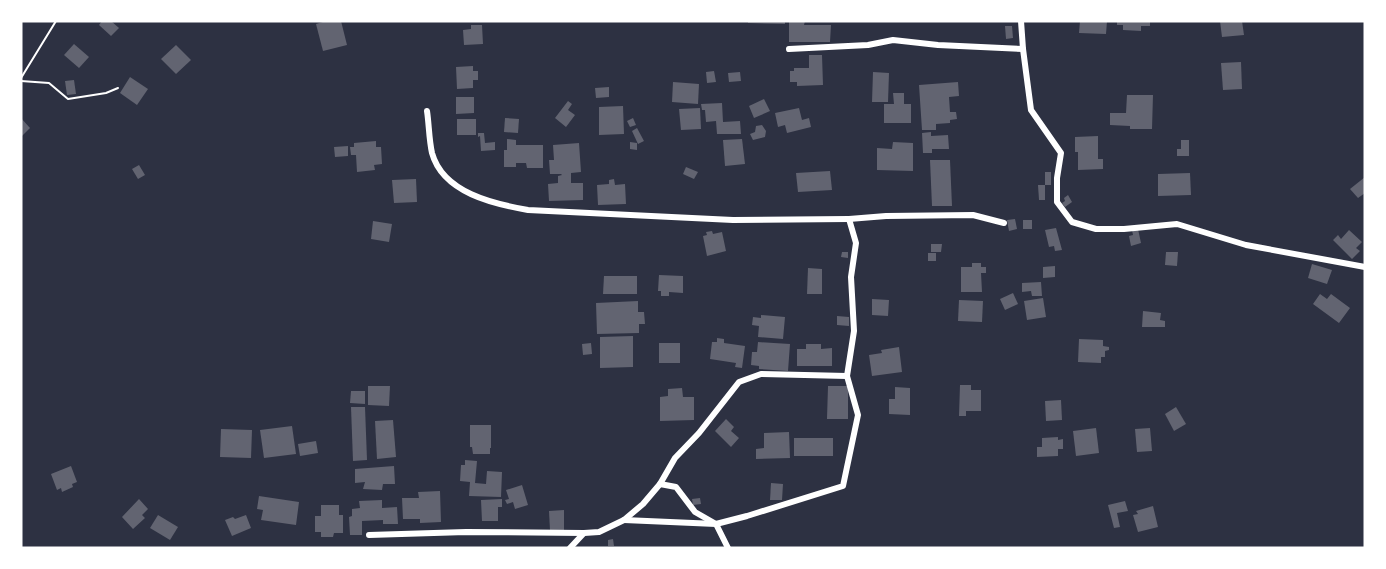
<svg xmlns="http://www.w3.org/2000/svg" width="1386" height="569" font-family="Figtree,sans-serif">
<rect width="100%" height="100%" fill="#2d3142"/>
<g fill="#626471">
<path d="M 102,21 L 111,21 L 119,28 L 111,36 L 99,25 Z"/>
<path d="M 326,21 L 341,21 L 347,45 L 323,51 L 316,24 Z"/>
<path d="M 748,21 L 785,21 L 785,24 L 748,23 Z"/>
<path d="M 789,21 L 805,21 L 804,25 L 831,25 L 830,42 L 789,42 Z"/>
<path d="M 1080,21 L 1107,21 L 1106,34 L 1079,33 Z"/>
<path d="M 1117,21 L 1150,21 L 1150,26 L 1141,26 L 1141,31 L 1123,30 L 1123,25 L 1117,25 Z"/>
<path d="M 1220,21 L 1242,21 L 1244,35 L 1222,37 Z"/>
<path d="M 471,25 L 482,25 L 483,44 L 464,45 L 463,30 L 471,29 Z"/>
<path d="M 1005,26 L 1012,26 L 1013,38 L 1006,39 Z"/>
<path d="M 74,44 L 89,57 L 79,68 L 64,55 Z"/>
<path d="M 176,45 L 191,60 L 176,74 L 161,59 Z"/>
<path d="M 809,55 L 822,55 L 823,85 L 797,86 L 797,82 L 790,82 L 790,71 L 794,71 L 794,68 L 809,68 Z"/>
<path d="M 1241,62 L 1242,89 L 1223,90 L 1221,63 Z"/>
<path d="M 473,66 L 473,71 L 478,71 L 478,80 L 473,80 L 473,88 L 457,89 L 456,67 Z"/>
<path d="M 714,71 L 716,82 L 707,83 L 706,72 Z"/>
<path d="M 740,72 L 741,81 L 729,82 L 728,73 Z"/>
<path d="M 873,72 L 889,73 L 888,102 L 872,102 Z"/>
<path d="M 130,77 L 148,89 L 137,105 L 120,93 Z"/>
<path d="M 74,80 L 76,94 L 67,95 L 65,81 Z"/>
<path d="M 673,82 L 699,84 L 698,104 L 672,102 Z"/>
<path d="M 958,82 L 959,96 L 949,97 L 950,112 L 956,112 L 957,119 L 950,120 L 950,123 L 936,124 L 936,130 L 922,130 L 919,85 Z"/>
<path d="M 609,87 L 609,97 L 596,98 L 595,88 Z"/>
<path d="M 893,93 L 904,93 L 904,104 L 911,104 L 911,123 L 884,123 L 884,104 L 894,104 Z"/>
<path d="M 1127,95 L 1153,95 L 1152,129 L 1130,129 L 1130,126 L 1110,125 L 1110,113 L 1126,113 Z"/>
<path d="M 456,97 L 474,97 L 474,113 L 456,114 Z"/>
<path d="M 764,99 L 770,111 L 754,118 L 749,106 Z"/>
<path d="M 568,101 L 572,104 L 568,110 L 575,115 L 566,127 L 555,118 Z"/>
<path d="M 722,103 L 723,122 L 740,121 L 741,134 L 717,134 L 716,121 L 706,122 L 705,110 L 702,110 L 701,104 Z"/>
<path d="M 623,106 L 624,134 L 599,135 L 599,107 Z"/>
<path d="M 700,108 L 701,129 L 681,130 L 679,109 Z"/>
<path d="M 799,108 L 802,120 L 809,118 L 811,127 L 787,133 L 785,125 L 778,127 L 775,113 Z"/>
<path d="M 21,118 L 30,128 L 21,137 Z"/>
<path d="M 505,118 L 519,119 L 518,133 L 504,132 Z"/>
<path d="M 633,118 L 636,125 L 630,127 L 627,121 Z"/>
<rect x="457" y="119" width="19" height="16"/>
<path d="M 762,125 L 766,131 L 765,137 L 753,140 L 750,134 L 755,132 L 756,126 Z"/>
<path d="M 637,128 L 644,141 L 638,144 L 632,131 Z"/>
<path d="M 931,132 L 931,136 L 948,135 L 949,149 L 932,149 L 932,153 L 923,153 L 922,133 Z"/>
<path d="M 478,133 L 484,133 L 485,143 L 495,142 L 495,150 L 481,151 L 480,136 L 478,137 Z"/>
<path d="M 1098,136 L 1098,159 L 1103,159 L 1103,169 L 1078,170 L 1078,152 L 1075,152 L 1075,137 Z"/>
<path d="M 507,139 L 516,140 L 516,145 L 543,145 L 543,168 L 527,168 L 526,163 L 516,163 L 516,167 L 504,167 L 504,150 L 507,150 Z"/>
<path d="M 742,139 L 745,164 L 725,166 L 723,140 Z"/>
<path d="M 1181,140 L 1189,140 L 1189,156 L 1177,156 L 1177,149 L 1181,149 Z"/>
<path d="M 376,141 L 376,147 L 381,147 L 382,164 L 374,165 L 375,170 L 357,172 L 356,155 L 351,155 L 350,147 L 354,147 L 354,143 Z"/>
<path d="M 630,142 L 637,143 L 637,150 L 630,149 Z"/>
<path d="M 893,142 L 913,143 L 913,171 L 877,170 L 877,148 L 892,149 Z"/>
<path d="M 579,143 L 581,172 L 571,173 L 571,183 L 583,183 L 583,200 L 549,201 L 548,184 L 558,183 L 558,176 L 562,175 L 561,174 L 550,174 L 549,160 L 554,160 L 553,145 Z"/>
<path d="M 348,146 L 348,156 L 335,157 L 334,147 Z"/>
<path d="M 930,160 L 950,160 L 952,206 L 932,206 Z"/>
<path d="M 139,165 L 145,175 L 138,179 L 132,169 Z"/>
<path d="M 686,167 L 698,172 L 694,179 L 683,174 Z"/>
<path d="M 830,171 L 832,190 L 798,192 L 796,173 Z"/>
<rect x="1045" y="172" width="6" height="13"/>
<path d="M 1190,173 L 1191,195 L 1158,196 L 1158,174 Z"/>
<path d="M 1365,177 L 1365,193 L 1358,198 L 1350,189 Z"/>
<path d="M 416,179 L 417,202 L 394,203 L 392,180 Z"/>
<path d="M 614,179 L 615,185 L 625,184 L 626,204 L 598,205 L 597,185 L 609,184 L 609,180 Z"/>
<path d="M 1038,185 L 1045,185 L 1045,200 L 1039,200 Z"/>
<path d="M 1068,195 L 1072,202 L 1065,207 L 1062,203 L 1065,201 L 1064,198 Z"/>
<path d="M 1015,219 L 1017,229 L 1009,231 L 1007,220 Z"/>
<rect x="1023" y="220" width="9" height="9"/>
<path d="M 373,221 L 392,224 L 389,242 L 371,239 Z"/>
<path d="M 1056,228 L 1062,250 L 1055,251 L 1054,246 L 1049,247 L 1045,230 Z"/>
<path d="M 1138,229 L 1141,243 L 1131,246 L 1129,236 L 1133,235 L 1132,230 Z"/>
<path d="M 1349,230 L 1362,242 L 1356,248 L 1360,251 L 1352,259 L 1333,240 L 1338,235 L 1341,239 Z"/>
<path d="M 712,231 L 713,234 L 722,232 L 726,251 L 707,256 L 703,236 L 707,235 L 706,232 Z"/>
<path d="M 931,244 L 942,244 L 941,252 L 931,252 Z"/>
<path d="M 842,252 L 848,252 L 848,258 L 841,257 Z"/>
<path d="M 1166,252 L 1178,252 L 1177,266 L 1165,265 Z"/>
<rect x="928" y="253" width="8" height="8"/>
<path d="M 972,263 L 981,263 L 981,267 L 986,267 L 986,273 L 981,273 L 982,292 L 961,292 L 961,267 L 972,267 Z"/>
<path d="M 1312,264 L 1332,270 L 1327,284 L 1308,278 Z"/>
<path d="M 1055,266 L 1055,277 L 1043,278 L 1043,267 Z"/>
<path d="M 808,268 L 822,269 L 822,294 L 807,294 Z"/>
<path d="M 659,275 L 683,276 L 683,293 L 669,292 L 669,296 L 661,296 L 661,291 L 658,291 Z"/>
<path d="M 604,276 L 637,276 L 637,294 L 603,294 Z"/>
<path d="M 1041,282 L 1042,296 L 1032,296 L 1031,291 L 1022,292 L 1022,283 Z"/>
<path d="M 1013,293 L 1018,304 L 1005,310 L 1000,299 Z"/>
<path d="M 1320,294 L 1327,299 L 1331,294 L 1350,308 L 1339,323 L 1313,304 Z"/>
<path d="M 1043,298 L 1046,317 L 1027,320 L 1024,301 Z"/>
<path d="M 872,299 L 889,300 L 888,316 L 872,315 Z"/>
<path d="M 959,300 L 983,301 L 982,322 L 958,321 Z"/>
<path d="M 638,301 L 638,312 L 644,312 L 645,324 L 639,324 L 639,333 L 597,334 L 596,303 Z"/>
<path d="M 1143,311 L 1161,313 L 1160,320 L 1165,321 L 1165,327 L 1142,327 Z"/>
<path d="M 761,315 L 785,317 L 783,339 L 758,337 L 759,326 L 752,325 L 753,317 L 761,318 Z"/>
<path d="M 837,316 L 849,317 L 849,326 L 837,325 Z"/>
<path d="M 633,336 L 633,367 L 600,368 L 600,337 Z"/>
<path d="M 717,338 L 724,339 L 724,343 L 745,346 L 742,368 L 735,367 L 736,363 L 710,359 L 712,342 L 717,342 Z"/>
<path d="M 1079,339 L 1103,340 L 1103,346 L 1109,347 L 1109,350 L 1105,351 L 1105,357 L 1101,357 L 1101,363 L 1078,362 Z"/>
<path d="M 758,342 L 790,344 L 788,371 L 759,369 L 759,366 L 751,365 L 752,352 L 757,352 Z"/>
<path d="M 591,343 L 592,354 L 583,355 L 582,344 Z"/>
<rect x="659" y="343" width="21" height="20"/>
<path d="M 806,344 L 821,344 L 821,349 L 832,348 L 832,366 L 797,366 L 797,349 L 806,349 Z"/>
<path d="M 899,347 L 902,372 L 872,376 L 869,355 L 882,353 L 881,350 Z"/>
<path d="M 960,385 L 971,385 L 971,390 L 981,390 L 981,411 L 966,411 L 966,416 L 959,416 Z"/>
<path d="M 368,386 L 390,386 L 389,406 L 368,405 Z"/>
<path d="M 828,386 L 848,386 L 848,419 L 827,419 Z"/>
<path d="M 895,387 L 910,388 L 910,415 L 889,414 L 889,399 L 895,399 Z"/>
<path d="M 682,388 L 683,397 L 694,397 L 694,420 L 660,421 L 660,397 L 668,396 L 668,389 Z"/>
<path d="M 351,391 L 365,391 L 365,404 L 350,403 Z"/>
<path d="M 1061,400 L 1062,420 L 1046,421 L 1045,401 Z"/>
<path d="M 351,407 L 365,407 L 367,460 L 353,461 Z"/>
<path d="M 1176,407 L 1186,424 L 1174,431 L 1165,414 Z"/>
<path d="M 726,419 L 734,427 L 731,431 L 739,438 L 731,447 L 715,431 Z"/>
<path d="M 393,420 L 396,457 L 377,459 L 375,421 Z"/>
<path d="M 470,425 L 491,425 L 491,448 L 490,448 L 490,454 L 473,454 L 472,447 L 470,447 Z"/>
<path d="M 292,426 L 296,454 L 264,458 L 260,430 Z"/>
<path d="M 1096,428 L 1099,453 L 1076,456 L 1073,431 Z"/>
<path d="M 1150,428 L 1152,451 L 1137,452 L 1135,429 Z"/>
<path d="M 221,429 L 252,430 L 251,458 L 220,457 Z"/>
<path d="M 789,432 L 790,458 L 756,459 L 756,449 L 764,448 L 764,433 Z"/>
<path d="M 1058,437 L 1058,440 L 1063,439 L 1063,449 L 1058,449 L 1058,456 L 1037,457 L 1037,447 L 1042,447 L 1042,438 Z"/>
<rect x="794" y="438" width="39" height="18"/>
<path d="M 316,441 L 318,453 L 300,456 L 298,444 Z"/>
<path d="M 465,460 L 477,461 L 475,483 L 486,484 L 487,471 L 502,472 L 501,497 L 469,496 L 470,482 L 460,481 L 461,465 L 465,465 Z"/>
<path d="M 71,466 L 77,482 L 72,484 L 73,487 L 62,492 L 61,488 L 57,490 L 51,474 Z"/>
<path d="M 394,466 L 395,484 L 383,484 L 382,490 L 363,489 L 365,482 L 355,483 L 355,469 Z"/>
<path d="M 771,483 L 783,484 L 782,500 L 770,500 Z"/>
<path d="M 522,485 L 528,505 L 515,509 L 513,502 L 507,504 L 505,500 L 509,499 L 506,490 Z"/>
<path d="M 440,491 L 441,522 L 420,523 L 420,519 L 403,519 L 402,498 L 419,498 L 418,492 Z"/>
<path d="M 259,496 L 299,502 L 296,525 L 261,520 L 263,510 L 257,509 Z"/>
<path d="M 700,498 L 701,504 L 693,505 L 692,499 Z"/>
<path d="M 139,499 L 148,509 L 142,515 L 145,518 L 133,529 L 122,517 Z"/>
<path d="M 502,499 L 502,507 L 498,507 L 498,521 L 482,521 L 481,500 Z"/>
<path d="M 382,500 L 382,508 L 397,507 L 398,524 L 383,524 L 383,520 L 362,521 L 362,535 L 350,535 L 349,517 L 352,516 L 352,509 L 360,508 L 359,501 Z"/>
<path d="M 1125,501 L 1128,511 L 1117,513 L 1120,527 L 1114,528 L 1108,505 Z"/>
<path d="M 321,505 L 339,505 L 339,515 L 343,515 L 343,533 L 334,533 L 333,537 L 321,537 L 321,532 L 315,532 L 315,516 L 321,516 Z"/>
<path d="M 1153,506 L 1158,527 L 1138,532 L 1133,515 L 1138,514 L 1136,511 Z"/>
<path d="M 564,510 L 564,530 L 550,530 L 549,511 Z"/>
<path d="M 158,515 L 178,527 L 170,540 L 150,528 Z"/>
<path d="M 246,515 L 251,528 L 232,536 L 225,520 L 233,517 L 235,519 Z"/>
<path d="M 613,539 L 614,546 L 608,546 L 608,540 Z"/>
</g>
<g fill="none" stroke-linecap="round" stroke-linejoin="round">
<g stroke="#fff" stroke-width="2">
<path d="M 21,78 L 56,21"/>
<path d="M 21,81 L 49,83 L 68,99 L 106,93 L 118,88"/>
</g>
<g stroke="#fff" stroke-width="6">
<path d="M 789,49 L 868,45 L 893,40 L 938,45 L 1023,49 L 1021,21"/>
<path d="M 1023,49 L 1031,110 L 1061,153 L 1057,178 L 1057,202 L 1072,222 L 1096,229 L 1124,229 L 1177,224 L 1246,245 L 1365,267"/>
<path d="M 427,111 C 429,124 429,140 432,153 C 443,193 494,204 528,210 L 733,220 L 849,219"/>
<path d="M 660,484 L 676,487 L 695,512 L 716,524 L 728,548"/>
<path d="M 624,520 L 716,524 L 747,516 L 843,486 L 858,415 L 847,376 L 854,331 L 851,277 L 856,243 L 849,219 L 886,216 L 973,215 L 1004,223"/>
<path d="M 369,535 L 466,532 L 584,533"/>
<path d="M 570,548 L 584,533 L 599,532 L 624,520 L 643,504 L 660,484 L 675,458 L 699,433 L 739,382 L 761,374 L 847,376"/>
</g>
</g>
<rect width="1386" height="569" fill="none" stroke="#ffffff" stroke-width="45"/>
</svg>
